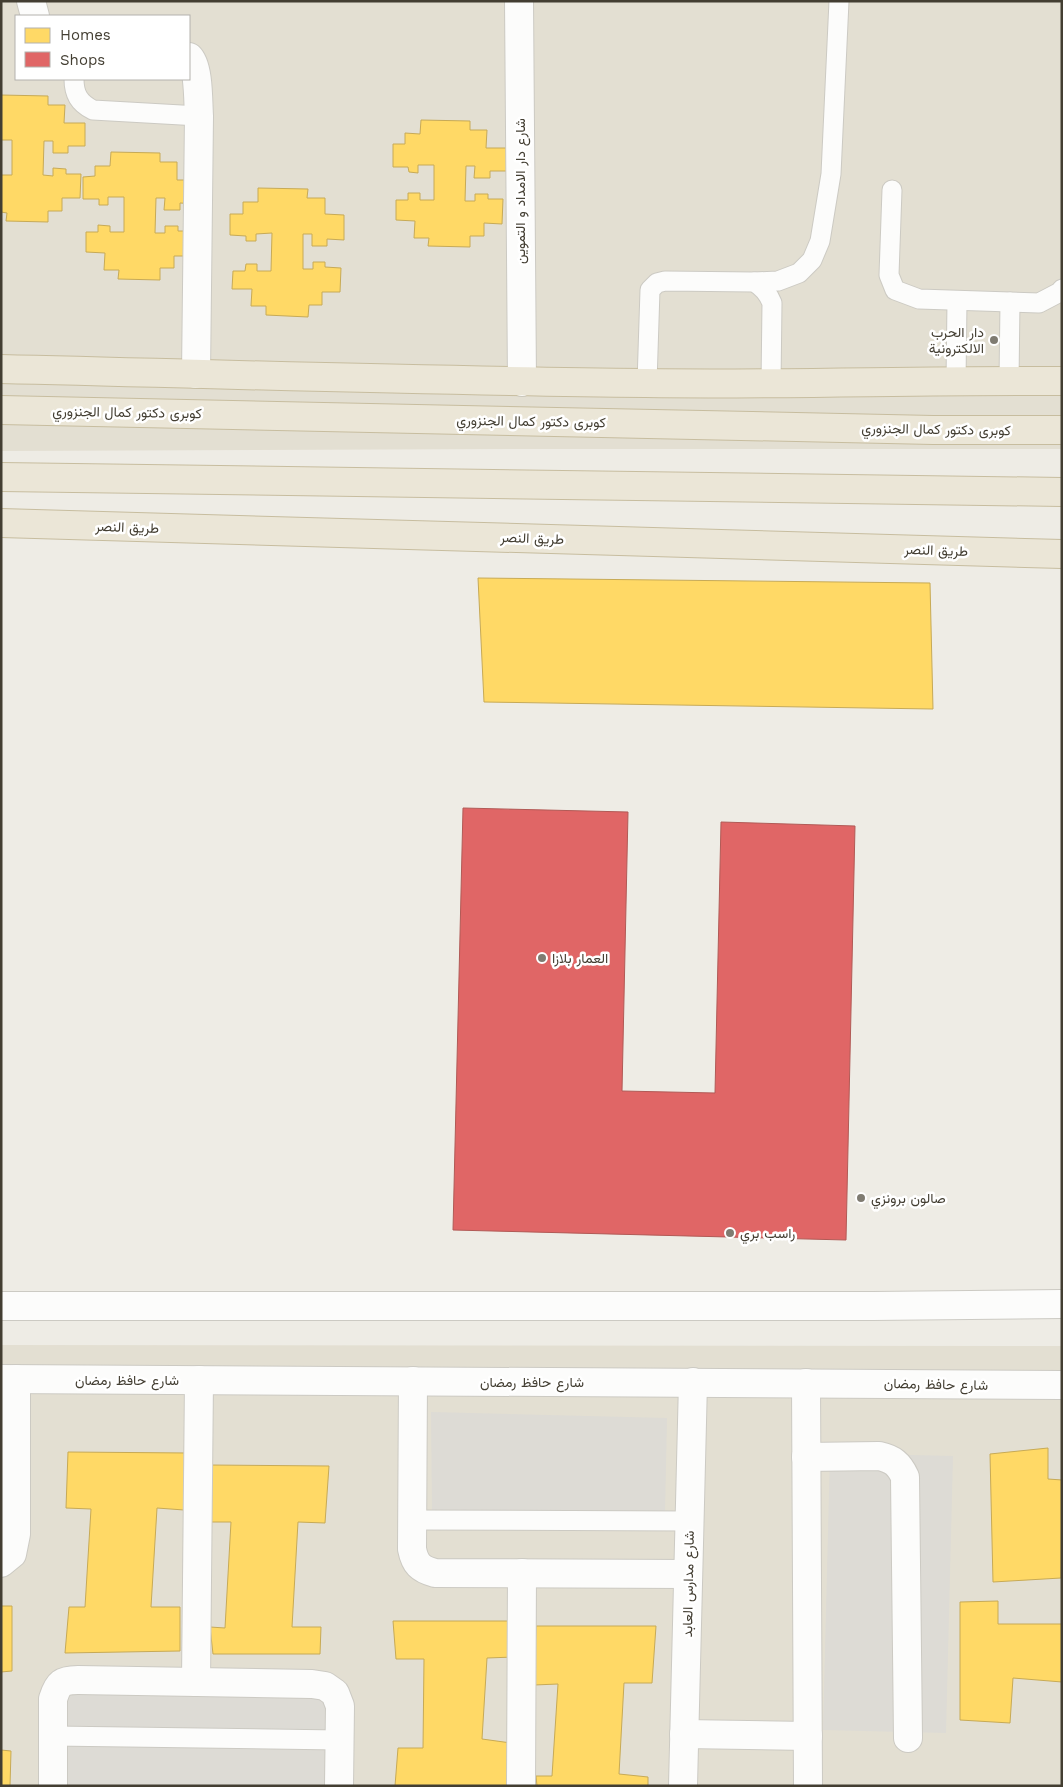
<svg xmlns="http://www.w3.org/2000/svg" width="1063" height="1787" font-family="'Work Sans',Vazirmatn,sans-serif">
<rect width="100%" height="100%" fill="#eeece5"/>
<g fill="#e3dfd2" fill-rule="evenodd">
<path d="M 1,1 L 1062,1 L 1062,449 L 539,449 L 1,451 ZM 16,16 L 189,16 L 189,79 L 16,79 Z"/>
<path d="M 1,1345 L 1062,1346 L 1062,1786 L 1,1786 Z"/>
</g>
<g fill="#dddbd5">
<path d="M 431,1412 L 667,1418 L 665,1513 L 432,1511 Z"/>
<path d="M 830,1453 L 953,1456 L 946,1733 L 823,1730 Z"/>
<path d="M 40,1693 L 354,1699 L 353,1786 L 40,1786 Z"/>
</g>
<g fill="#ffd966" stroke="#c7aa56">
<path d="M 1,95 L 48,96 L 48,105 L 65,105 L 64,123 L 85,123 L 85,146 L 68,146 L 68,153 L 53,153 L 53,141 L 44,141 L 43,175 L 53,176 L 53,168 L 66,169 L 66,174 L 81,174 L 80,198 L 62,198 L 62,211 L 48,211 L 48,222 L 6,221 L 7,213 L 1,212 L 1,175 L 12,175 L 12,140 L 1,140 Z"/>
<path d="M 421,120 L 470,121 L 470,130 L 487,130 L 486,148 L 507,148 L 507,171 L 490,171 L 490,178 L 474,178 L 475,166 L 466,166 L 465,201 L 475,201 L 475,194 L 488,194 L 488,199 L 503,199 L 502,224 L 484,223 L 484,236 L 470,236 L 470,247 L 428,246 L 429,238 L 414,238 L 415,221 L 396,220 L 396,200 L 408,200 L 408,193 L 420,193 L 420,200 L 434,200 L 434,165 L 418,165 L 418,173 L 409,172 L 408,167 L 393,167 L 393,144 L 405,144 L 405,133 L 420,134 Z"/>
<path d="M 111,152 L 160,153 L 160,162 L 177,162 L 177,180 L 197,180 L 197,204 L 180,203 L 180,210 L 164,210 L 165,198 L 156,198 L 155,233 L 165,233 L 165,226 L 178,226 L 178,231 L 193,231 L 192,256 L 174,256 L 174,268 L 160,268 L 160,280 L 118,279 L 119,270 L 104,270 L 105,253 L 86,252 L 86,232 L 98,232 L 98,225 L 110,226 L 110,232 L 124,232 L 124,197 L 108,197 L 108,205 L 99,205 L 99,199 L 83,199 L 83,177 L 95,176 L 95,166 L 110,166 Z"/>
<path d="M 258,188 L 308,189 L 307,198 L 325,198 L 325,214 L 344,215 L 344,240 L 327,239 L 327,246 L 312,246 L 312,234 L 303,234 L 303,269 L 313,269 L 313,262 L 325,262 L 325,267 L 341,268 L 340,292 L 322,292 L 322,305 L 309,305 L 308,317 L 266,315 L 266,306 L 251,306 L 252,289 L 232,289 L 233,271 L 245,271 L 246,264 L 257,264 L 257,271 L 271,271 L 272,233 L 256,234 L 256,241 L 246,241 L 246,236 L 230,235 L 230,214 L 243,214 L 243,202 L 258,202 Z"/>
<path d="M 478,578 L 930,583 L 933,709 L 484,702 Z"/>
<path d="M 1048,1448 L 1048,1479 L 1062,1480 L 1061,1578 L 993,1582 L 990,1454 Z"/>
<path d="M 68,1452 L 188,1453 L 184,1510 L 157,1508 L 151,1607 L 180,1607 L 180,1651 L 65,1653 L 69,1607 L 85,1607 L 91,1509 L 66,1508 Z"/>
<path d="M 209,1465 L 329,1466 L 325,1523 L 298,1522 L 292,1627 L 321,1627 L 320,1654 L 213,1654 L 210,1627 L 225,1628 L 231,1522 L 207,1522 Z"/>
<path d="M 998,1601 L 998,1624 L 1062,1624 L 1062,1682 L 1013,1678 L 1010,1723 L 960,1720 L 960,1602 Z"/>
<path d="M 1,1606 L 12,1606 L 12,1671 L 1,1672 Z"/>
<path d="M 393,1621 L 513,1621 L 514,1657 L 487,1658 L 482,1739 L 511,1743 L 509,1786 L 395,1786 L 398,1748 L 423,1748 L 424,1659 L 396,1659 Z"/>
<path d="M 536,1626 L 656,1626 L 652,1683 L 624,1683 L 619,1774 L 648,1777 L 648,1786 L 537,1786 L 536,1776 L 552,1776 L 558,1684 L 534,1685 Z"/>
<path d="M 1,1750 L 11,1751 L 10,1786 L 1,1786 Z"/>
</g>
<path fill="#e06666" stroke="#b15a56" d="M 463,808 L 628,812 L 622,1091 L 715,1093 L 721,822 L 855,826 L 846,1240 L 453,1230 Z"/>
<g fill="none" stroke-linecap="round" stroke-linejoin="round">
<defs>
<g id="lane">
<path d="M 74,79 C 74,94 79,103 93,110 L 199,116"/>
<path d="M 892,190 L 889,275 L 895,290 L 919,299 L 1039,303 L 1060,292 L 1062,289"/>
<path d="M 754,282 L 778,281 L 799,273 L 812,260 L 820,241 L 831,174 L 839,1"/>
<path d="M 1009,381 L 1010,302"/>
<path d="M 956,382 L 957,301"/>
<path d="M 647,383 L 650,290 L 657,283 L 665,281 L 754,282 C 763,287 768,293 772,303 L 771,384"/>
<path d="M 412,1520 L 689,1521"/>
<path d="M 53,1736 L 339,1740"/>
</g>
<g id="street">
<path d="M 31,1 L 35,16"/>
<path d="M 519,1 L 522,382"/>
<path d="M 189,57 C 199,66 198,102 199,116 L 196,374"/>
<path d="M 1,1306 L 873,1306 L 1062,1304"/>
<path d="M 1,1379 L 1062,1385"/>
<path d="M 413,1381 L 412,1549 C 415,1564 420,1569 435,1573 L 688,1574"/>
<path d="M 806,1383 L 808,1786"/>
<path d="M 806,1457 L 879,1456 C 893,1459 899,1464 905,1477 L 908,1738"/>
<path d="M 1,1563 L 12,1554 L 16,1534 L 16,1379"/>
<path d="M 196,1682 L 199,1380"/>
<path d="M 684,1734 L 808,1736"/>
<path d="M 53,1786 L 53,1699 C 58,1683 62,1680 78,1680 L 312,1684 L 325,1686 L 335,1693 L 340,1706 L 339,1786"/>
<path d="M 521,1786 L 522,1573"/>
<path d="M 683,1786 L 693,1382"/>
</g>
<g id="highway">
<path d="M 1,369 C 216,374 431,381 646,383 C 785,385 923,380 1062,381"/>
<path d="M 1,410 L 933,430 L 1062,430"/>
<path d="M 1,477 L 1062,492"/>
<path d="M 1,523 L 1062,554"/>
</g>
</defs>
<use href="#lane" stroke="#cccac3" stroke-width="21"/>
<use href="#street" stroke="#cccac3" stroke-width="30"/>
<use href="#highway" stroke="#c7bd9f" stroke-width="30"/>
<use href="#lane" stroke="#fcfcfb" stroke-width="19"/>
<use href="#street" stroke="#fcfcfb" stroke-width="28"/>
<use href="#highway" stroke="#ebe6d7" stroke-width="28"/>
</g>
<g fill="#7f7b71" stroke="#fff" stroke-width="2">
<circle cx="994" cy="340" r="5"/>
<circle cx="542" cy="958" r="5"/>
<circle cx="861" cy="1198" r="5"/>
<circle cx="730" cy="1233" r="5"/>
</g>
<g text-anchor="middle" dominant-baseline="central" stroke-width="5" stroke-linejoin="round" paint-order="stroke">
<g font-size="14" fill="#433e32" stroke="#fff">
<text transform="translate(520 191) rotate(-90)">شارع دار الامداد و التموين</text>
<text transform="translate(127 412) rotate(1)">كوبرى دكتور كمال الجنزوري</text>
<text transform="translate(531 421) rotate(1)">كوبرى دكتور كمال الجنزوري</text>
<text transform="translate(936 429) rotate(1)">كوبرى دكتور كمال الجنزوري</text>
<text transform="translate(127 527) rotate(2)">طريق النصر</text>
<text transform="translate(532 538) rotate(2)">طريق النصر</text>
<text transform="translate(936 550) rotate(2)">طريق النصر</text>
<text x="127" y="1380">شارع حافظ رمضان</text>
<text x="532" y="1382">شارع حافظ رمضان</text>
<text transform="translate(936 1384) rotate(1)">شارع حافظ رمضان</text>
<text transform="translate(688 1584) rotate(-89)">شارع مدارس العابد</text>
</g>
<g font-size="14" fill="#433e32" stroke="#fff" text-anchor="start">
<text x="984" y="332" text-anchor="end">دار الحرب<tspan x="984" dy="16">الالكترونية</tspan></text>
<text x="552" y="958">العمار بلازا</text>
<text x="871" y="1198">صالون برونزي</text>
<text x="740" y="1233">راسب بري</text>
</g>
</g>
<rect width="1063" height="1787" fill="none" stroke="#433e32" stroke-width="5"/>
<rect x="15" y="15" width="175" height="65" fill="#ffffff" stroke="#b4b2ad"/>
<rect x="25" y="28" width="25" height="15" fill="#ffd966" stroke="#b4b2ad"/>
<text x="60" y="40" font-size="15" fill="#433e32">Homes</text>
<rect x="25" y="52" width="25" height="15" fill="#e06666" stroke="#b4b2ad"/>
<text x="60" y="65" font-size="15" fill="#433e32">Shops</text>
</svg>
